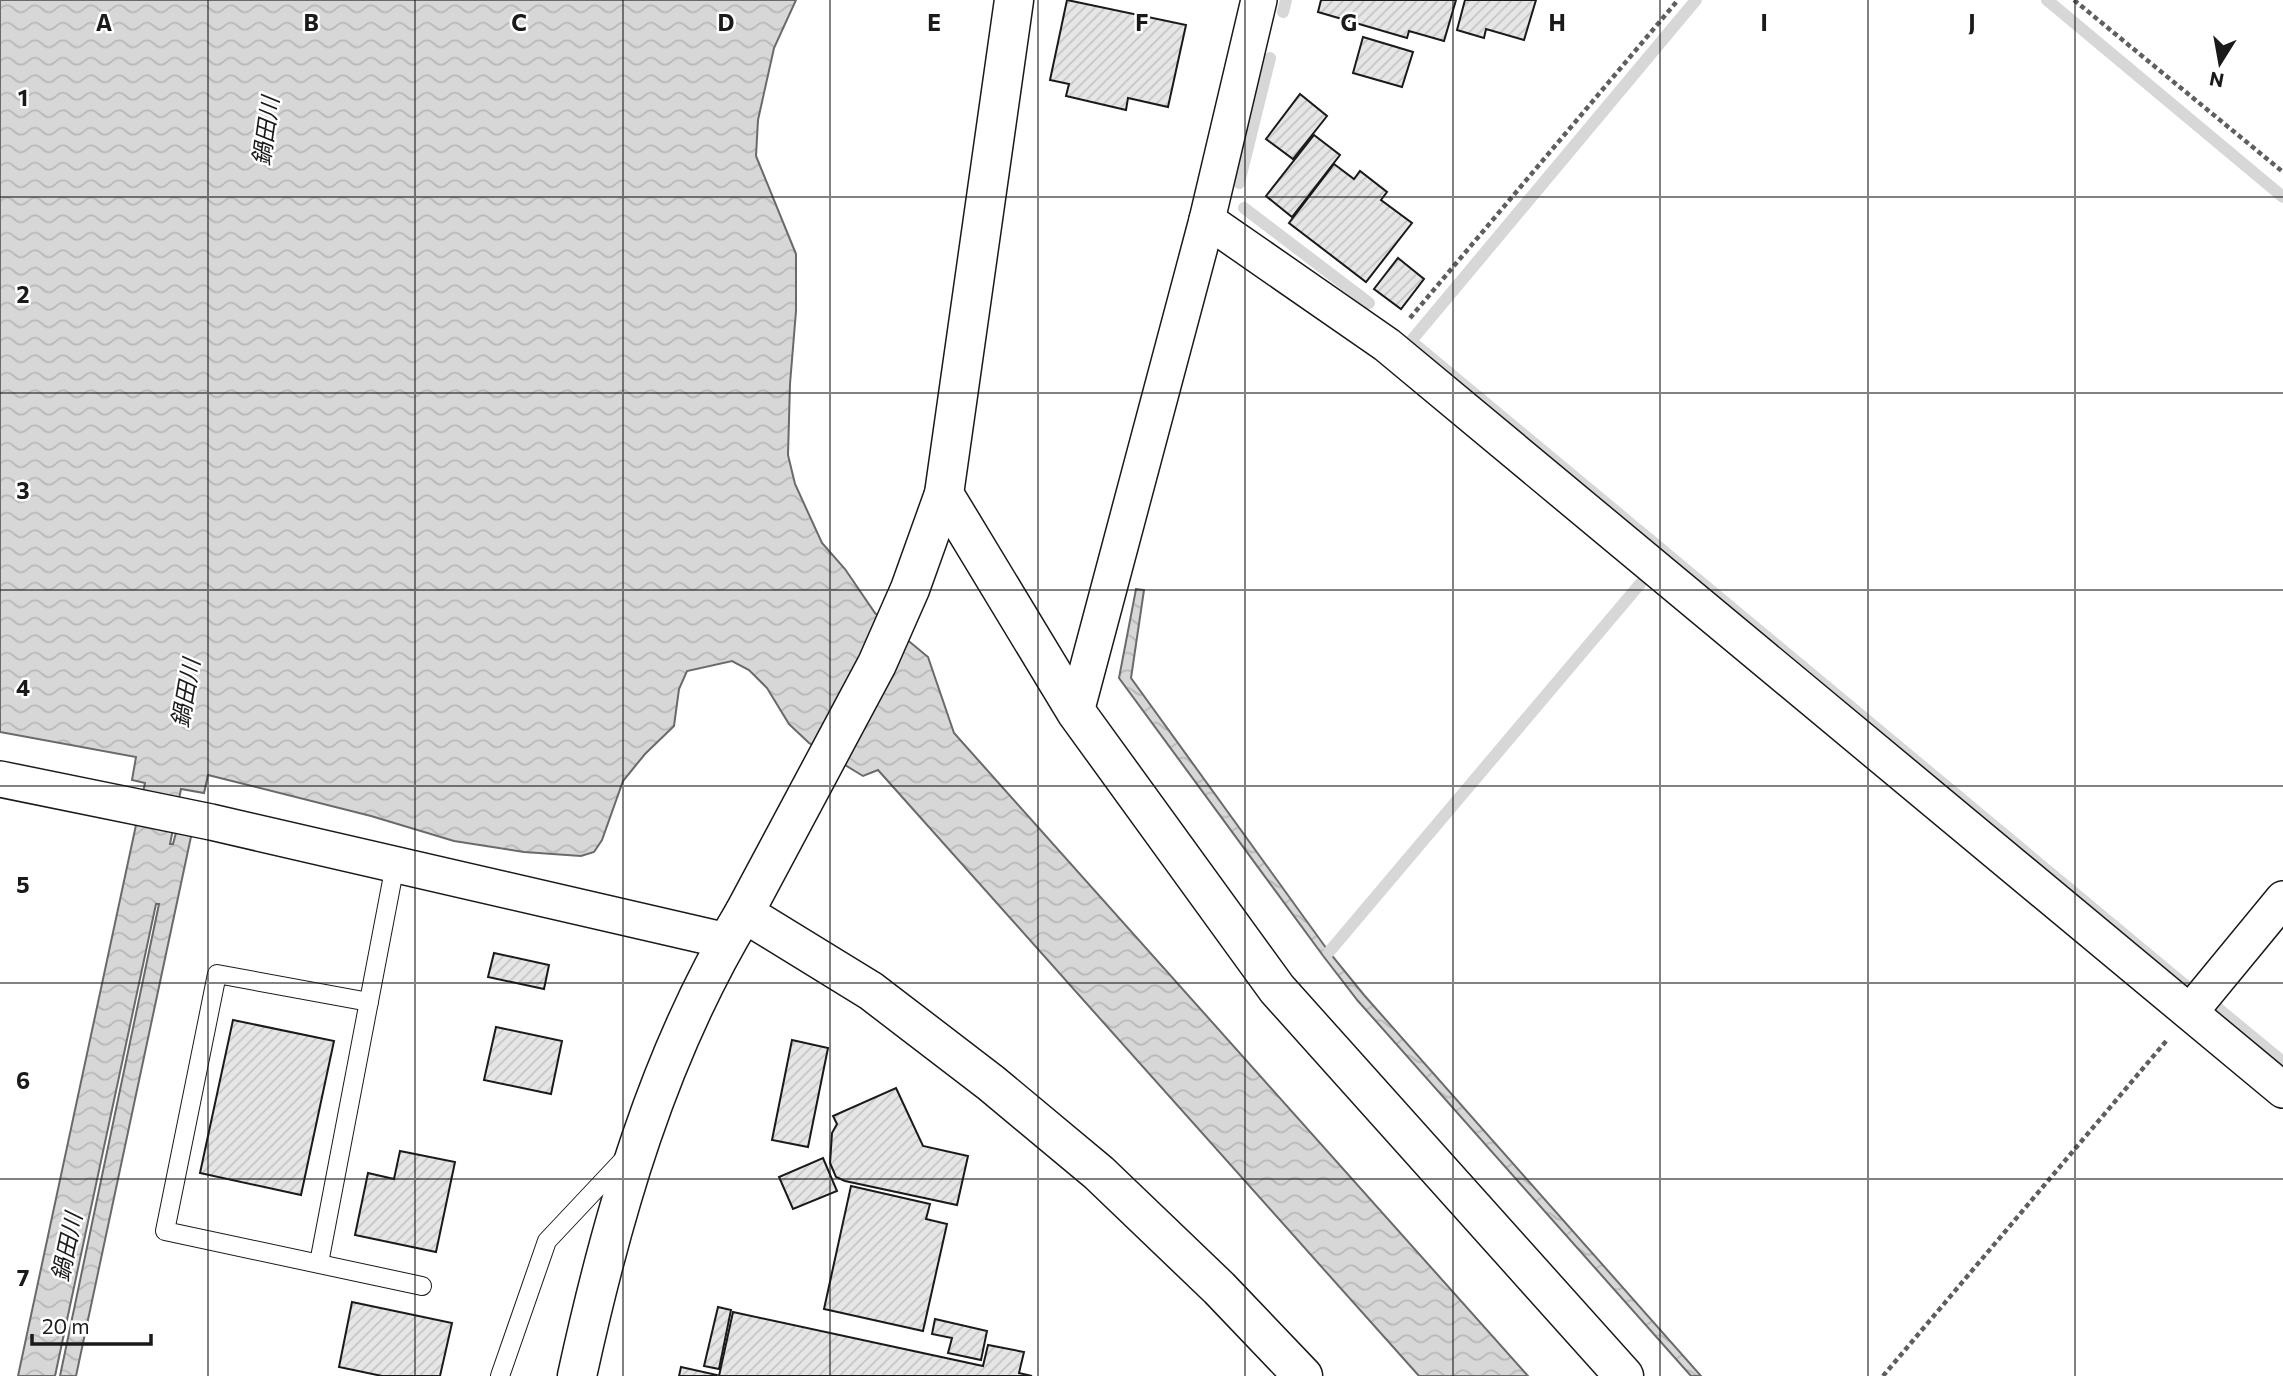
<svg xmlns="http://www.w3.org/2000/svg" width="2283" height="1376" font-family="Commissioner,'Noto Sans JP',sans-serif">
<defs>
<pattern id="water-waves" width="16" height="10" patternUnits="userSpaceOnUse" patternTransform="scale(1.75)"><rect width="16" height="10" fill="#d7d7d7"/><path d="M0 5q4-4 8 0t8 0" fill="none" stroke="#b8b8b8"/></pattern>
<pattern id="building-hatch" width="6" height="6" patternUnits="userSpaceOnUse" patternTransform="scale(1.75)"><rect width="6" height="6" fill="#e6e6e6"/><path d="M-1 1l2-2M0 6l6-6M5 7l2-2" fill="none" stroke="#c5c5c5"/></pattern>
</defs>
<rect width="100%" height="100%" fill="#fff"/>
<g fill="url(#water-waves)" stroke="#6a6a6a" stroke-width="2">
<path d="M 0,0 L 796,0 L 774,48 L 758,120 L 756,156 L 796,254 L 796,311 L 790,384 L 788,455 L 795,484 L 822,543 L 845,569 L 875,613 L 928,657 L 954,733 L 1528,1376 L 1419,1376 L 878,770 L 863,776 L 809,743 L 789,724 L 767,688 L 749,670 L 732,661 L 687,671 L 679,689 L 674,726 L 645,754 L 623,781 L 602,840 L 594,852 L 581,856 L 524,852 L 454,841 L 371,816 L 208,775 L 204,793 L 181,789 L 170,844 L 173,844 L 177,829 L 192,832 L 76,1376 L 60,1376 L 159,904 L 156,904 L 55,1376 L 18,1376 L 145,783 L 132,780 L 136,757 L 0,732 Z"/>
<path d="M 1136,589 L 1144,590 L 1131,678 L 1329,952 L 1364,995 L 1701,1376 L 1691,1376 L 1358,1001 L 1324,957 L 1119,678 Z"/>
</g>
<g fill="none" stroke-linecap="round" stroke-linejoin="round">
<g stroke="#d7d7d7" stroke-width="12">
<path d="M 1696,0 L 1411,341 L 2185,985"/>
<path d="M 2047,0 L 2283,197"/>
<path d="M 1283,12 L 1286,0"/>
<path d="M 1239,183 L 1270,58"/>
<path d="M 1244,208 L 1369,303"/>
<path d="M 1329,952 L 1640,584"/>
<path d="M 2215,1006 L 2283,1062"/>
</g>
</g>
<g fill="url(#building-hatch)" stroke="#1a1a1a" stroke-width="2">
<path d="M 1067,0 L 1186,25 L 1168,107 L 1128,98 L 1126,110 L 1066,96 L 1069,84 L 1050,80 Z"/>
<path d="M 1321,0 L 1456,0 L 1444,41 L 1409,31 L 1407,38 L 1318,12 Z"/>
<path d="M 1465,0 L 1536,0 L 1524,40 L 1486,29 L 1484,38 L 1457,30 Z"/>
<path d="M 1363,37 L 1413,52 L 1402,87 L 1353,73 Z"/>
<path d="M 1300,94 L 1327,116 L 1293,159 L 1266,139 Z"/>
<path d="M 1314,135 L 1340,155 L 1292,217 L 1266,196 Z"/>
<path d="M 1334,164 L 1354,179 L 1360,171 L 1387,192 L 1381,200 L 1412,223 L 1366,282 L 1289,223 Z"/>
<path d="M 1398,258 L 1424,279 L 1401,309 L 1374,289 Z"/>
<path d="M 494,953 L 549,965 L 544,989 L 488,977 Z"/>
<path d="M 233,1020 L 334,1041 L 301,1195 L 200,1173 Z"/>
<path d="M 496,1027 L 562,1041 L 551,1094 L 484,1080 Z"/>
<path d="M 792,1040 L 828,1048 L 808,1147 L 772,1140 Z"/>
<path d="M 896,1088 L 923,1146 L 968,1156 L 957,1205 L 845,1181 L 836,1177 L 830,1163 L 832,1133 L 837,1124 L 833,1116 Z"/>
<path d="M 400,1151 L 455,1162 L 436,1252 L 355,1235 L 368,1173 L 394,1179 Z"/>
<path d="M 823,1158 L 837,1191 L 793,1209 L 779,1177 Z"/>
<path d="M 851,1186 L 930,1204 L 926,1219 L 947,1224 L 923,1331 L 824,1309 Z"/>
<path d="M 352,1302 L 452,1323 L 440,1376 L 382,1376 L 339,1367 Z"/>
<path d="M 718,1307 L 731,1310 L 719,1369 L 704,1366 Z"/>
<path d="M 733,1312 L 983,1366 L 988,1345 L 1024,1352 L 1019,1373 L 1032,1376 L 719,1376 Z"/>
<path d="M 935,1319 L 987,1331 L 981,1360 L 948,1353 L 952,1338 L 932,1334 Z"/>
<path d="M 681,1367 L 717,1375 L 716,1376 L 679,1376 Z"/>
</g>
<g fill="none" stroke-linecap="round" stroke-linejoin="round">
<defs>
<g id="service">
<path d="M 369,1002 L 217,974 L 165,1231 L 422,1286"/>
<path d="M 319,1263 L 395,865"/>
<path d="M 500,1376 L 547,1241 L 626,1157"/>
</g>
<g id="minor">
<path d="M 1207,220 L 1387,345 L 2283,1090"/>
<path d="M 1076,712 L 1207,220 L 1259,0"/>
<path d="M 0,779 L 211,822 L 727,941"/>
<path d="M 2190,1012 L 2283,899"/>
</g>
<g id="tertiary">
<path d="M 944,494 L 1076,712 L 1277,989 L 1624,1376"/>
<path d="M 744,913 L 871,991 L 991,1083 L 1099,1173 L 1219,1288 L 1303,1376"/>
<path d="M 577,1376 C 612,1216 658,1054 744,913 L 877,664 L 910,589 L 944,494 L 1014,0"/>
</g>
</defs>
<use href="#service" stroke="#1a1a1a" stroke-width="20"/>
<use href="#minor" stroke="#1a1a1a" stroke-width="38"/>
<use href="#tertiary" stroke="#1a1a1a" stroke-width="41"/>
<g stroke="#5f5f5f" stroke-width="4.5" stroke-dasharray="5 3.5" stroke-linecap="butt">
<path d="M 2074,0 L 2283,172"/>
<path d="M 1410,318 L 1678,0"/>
<path d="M 1883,1376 L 2167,1040"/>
</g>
<use href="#service" stroke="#fff" stroke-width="18"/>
<use href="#minor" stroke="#fff" stroke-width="35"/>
<use href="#tertiary" stroke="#fff" stroke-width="38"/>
</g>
<path fill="none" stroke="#1a1a1a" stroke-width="2" stroke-opacity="0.55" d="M 208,0 L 208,1376M 415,0 L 415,1376M 623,0 L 623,1376M 830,0 L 830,1376M 1038,0 L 1038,1376M 1245,0 L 1245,1376M 1453,0 L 1453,1376M 1660,0 L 1660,1376M 1868,0 L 1868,1376M 2075,0 L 2075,1376M 0,197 L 2283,197M 0,393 L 2283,393M 0,590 L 2283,590M 0,786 L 2283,786M 0,983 L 2283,983M 0,1179 L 2283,1179"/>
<g text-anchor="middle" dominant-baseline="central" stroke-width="5" stroke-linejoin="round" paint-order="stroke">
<g font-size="23" font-style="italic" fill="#1a1a1a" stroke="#fff">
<text transform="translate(265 131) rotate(-82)">鍋田川</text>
<text transform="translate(185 693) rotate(-80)">鍋田川</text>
<text transform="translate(66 1247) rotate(-78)">鍋田川</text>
</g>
</g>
<g font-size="23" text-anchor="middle" font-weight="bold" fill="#1a1a1a" stroke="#fff" stroke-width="5" stroke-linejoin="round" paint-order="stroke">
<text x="104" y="31">A</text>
<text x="311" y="31">B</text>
<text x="519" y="31">C</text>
<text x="726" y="31">D</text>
<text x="934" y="31">E</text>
<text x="1142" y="31">F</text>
<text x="1349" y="31">G</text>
<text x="1557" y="31">H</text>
<text x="1764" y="31">I</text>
<text x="1972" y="31">J</text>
<text x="23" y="106">1</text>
<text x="23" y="303">2</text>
<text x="23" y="499">3</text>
<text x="23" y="696">4</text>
<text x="23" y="893">5</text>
<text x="23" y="1089">6</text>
<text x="23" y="1286">7</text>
</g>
<g transform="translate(2220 63) rotate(191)" stroke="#ffffff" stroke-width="5" paint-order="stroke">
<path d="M0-5L12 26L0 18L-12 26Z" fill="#1a1a1a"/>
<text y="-10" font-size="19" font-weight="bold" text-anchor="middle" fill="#1a1a1a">N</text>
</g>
<path d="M32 1334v10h119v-10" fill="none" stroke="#1a1a1a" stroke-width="3.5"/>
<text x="42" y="1334" font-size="21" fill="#1a1a1a" stroke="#ffffff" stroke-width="5" paint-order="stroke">20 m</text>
</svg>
